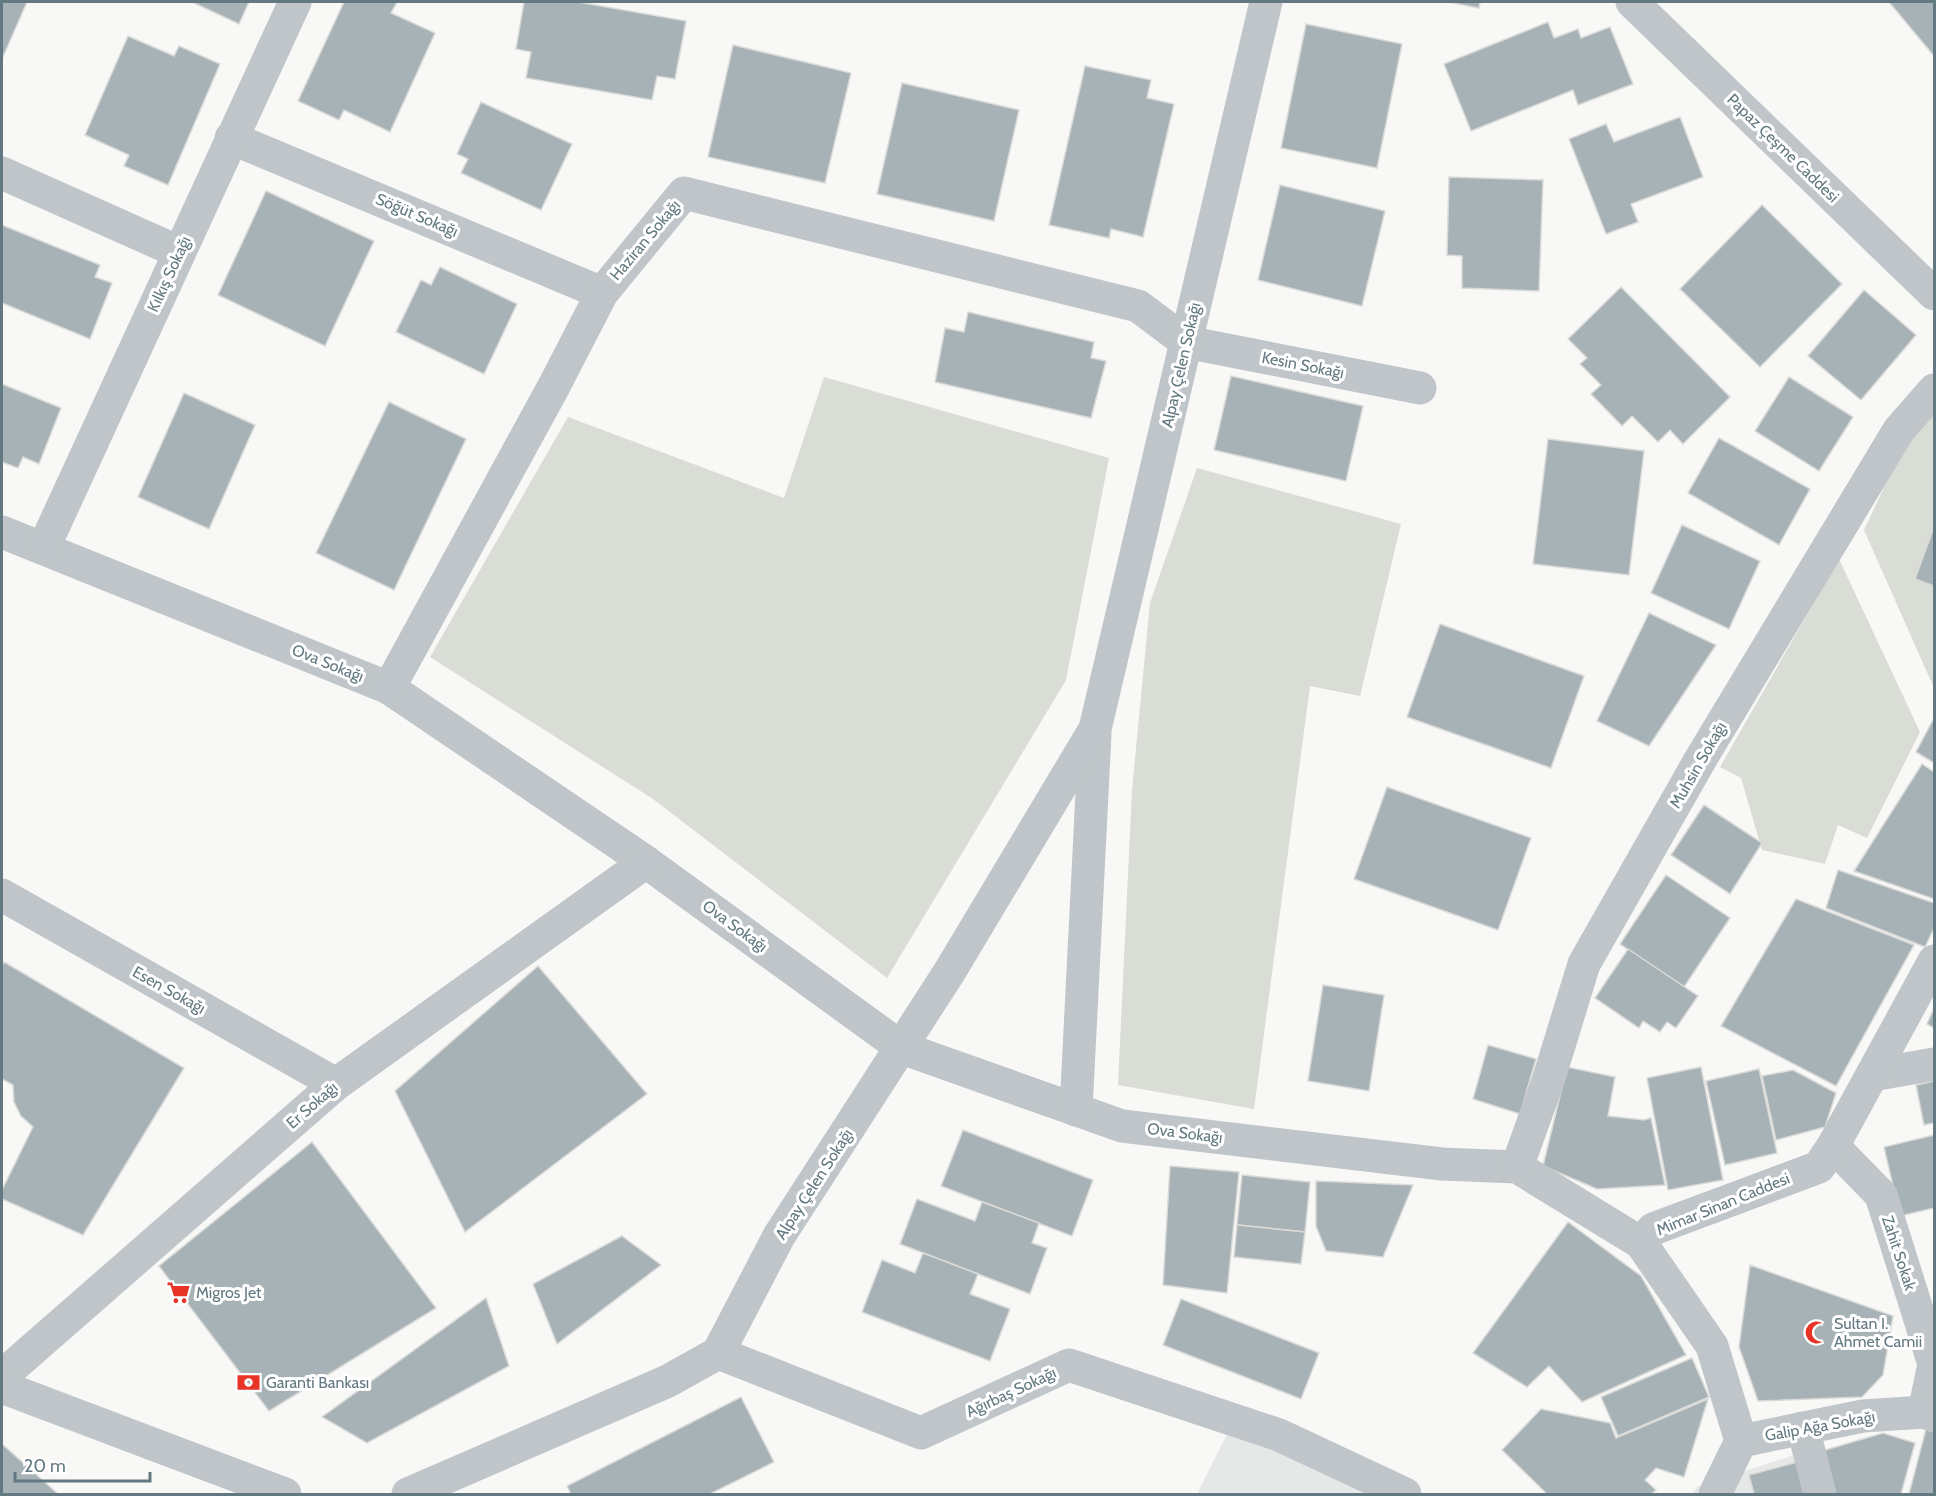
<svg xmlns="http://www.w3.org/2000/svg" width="1936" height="1496" font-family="Cabin,sans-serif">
<rect width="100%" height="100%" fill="#f8f8f6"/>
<g fill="#e6e8e7">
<path d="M 1228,1432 L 1286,1453 L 1371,1494 L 1197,1494 Z"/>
<path d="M 1809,1450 L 1820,1494 L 1692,1494 L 1697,1487 Z"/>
</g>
<g fill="#d9ddd5">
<path d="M 824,377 L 1109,458 L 1066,680 L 887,978 L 653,799 L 430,657 L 568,417 L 784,498 Z"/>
<path d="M 1934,413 L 1934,688 L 1864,530 L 1899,456 Z"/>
<path d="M 1197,468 L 1401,524 L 1360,696 L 1310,686 L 1254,1109 L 1118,1085 L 1132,790 L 1150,603 Z"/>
<path d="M 1839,559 L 1920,732 L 1867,838 L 1838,825 L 1825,864 L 1762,850 L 1741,778 L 1720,767 Z"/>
</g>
<g fill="#a6b2b5" stroke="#dadad8" stroke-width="1.5">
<path d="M 2,2 L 27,2 L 2,59 Z"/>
<path d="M 192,2 L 249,2 L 239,24 Z"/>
<path d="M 344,2 L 397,2 L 391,13 L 435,33 L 390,132 L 344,110 L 339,120 L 298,101 Z"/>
<path d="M 524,2 L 578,2 L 686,21 L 675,79 L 657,76 L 652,100 L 526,78 L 531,52 L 516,49 Z"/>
<path d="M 1448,2 L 1480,2 L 1479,8 Z"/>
<path d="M 1889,2 L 1934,2 L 1934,56 Z"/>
<path d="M 1548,22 L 1554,38 L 1578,29 L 1581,38 L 1610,27 L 1633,84 L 1578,105 L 1573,90 L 1471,131 L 1444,64 Z"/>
<path d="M 1306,24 L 1402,44 L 1377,168 L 1281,148 Z"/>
<path d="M 128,36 L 174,56 L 179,46 L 220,64 L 168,185 L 124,166 L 129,155 L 85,135 Z"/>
<path d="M 733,45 L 851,73 L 825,183 L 708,157 Z"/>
<path d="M 1085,66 L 1151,80 L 1147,98 L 1174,104 L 1143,237 L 1111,229 L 1109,238 L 1049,225 Z"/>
<path d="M 902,83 L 1019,110 L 994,221 L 877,194 Z"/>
<path d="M 481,102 L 572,144 L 541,210 L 461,173 L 468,159 L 457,154 Z"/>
<path d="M 1680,117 L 1703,177 L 1631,204 L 1638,222 L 1606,234 L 1569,139 L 1606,124 L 1614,142 Z"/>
<path d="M 1449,177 L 1543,180 L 1539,291 L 1462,288 L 1462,256 L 1447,255 Z"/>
<path d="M 1280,185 L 1385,211 L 1362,306 L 1258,280 Z"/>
<path d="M 266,191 L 374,241 L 325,346 L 218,295 Z"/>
<path d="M 1762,205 L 1842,284 L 1760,367 L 1680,289 Z"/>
<path d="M 2,225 L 100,265 L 95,277 L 112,283 L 90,339 L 2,303 Z"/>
<path d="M 440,267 L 517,304 L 484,374 L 396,332 L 421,280 L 431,285 Z"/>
<path d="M 1621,287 L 1730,397 L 1683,444 L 1670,430 L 1658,442 L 1632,416 L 1622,426 L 1591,394 L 1601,385 L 1580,364 L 1587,358 L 1568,339 Z"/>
<path d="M 1864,290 L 1916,335 L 1861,400 L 1808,356 Z"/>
<path d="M 968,312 L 1094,342 L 1091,358 L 1106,361 L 1091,418 L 935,382 L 945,328 L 964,332 Z"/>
<path d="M 1231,376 L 1363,406 L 1346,481 L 1214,450 Z"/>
<path d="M 1789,377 L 1853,417 L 1819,471 L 1755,431 Z"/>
<path d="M 2,384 L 61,408 L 39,464 L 23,457 L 18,468 L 2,462 Z"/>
<path d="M 184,393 L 255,425 L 209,529 L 138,497 Z"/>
<path d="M 389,402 L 466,439 L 394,590 L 316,553 Z"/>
<path d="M 1719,438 L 1810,489 L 1779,545 L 1688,493 Z"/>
<path d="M 1548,439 L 1644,451 L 1629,575 L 1533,564 Z"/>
<path d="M 1682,525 L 1760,561 L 1729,629 L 1651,593 Z"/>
<path d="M 1934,527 L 1934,586 L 1915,579 Z"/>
<path d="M 1649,613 L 1716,645 L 1649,746 L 1597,721 Z"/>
<path d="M 1440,624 L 1584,676 L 1551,768 L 1407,717 Z"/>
<path d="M 1934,718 L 1934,763 L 1916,752 Z"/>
<path d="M 1922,764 L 1934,772 L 1934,899 L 1854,871 Z"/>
<path d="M 1387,787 L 1531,838 L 1498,930 L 1354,879 Z"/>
<path d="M 1704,805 L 1762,843 L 1730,894 L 1671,855 Z"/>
<path d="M 1838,870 L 1934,903 L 1934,928 L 1925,947 L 1826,908 Z"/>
<path d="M 1666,875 L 1730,918 L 1684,987 L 1620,944 Z"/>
<path d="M 1796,899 L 1914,945 L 1836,1086 L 1721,1026 Z"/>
<path d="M 1628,949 L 1698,996 L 1676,1028 L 1667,1022 L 1660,1032 L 1643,1021 L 1639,1028 L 1595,998 Z"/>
<path d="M 4,962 L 184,1068 L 83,1235 L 2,1199 L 2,1190 L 33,1127 L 21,1116 L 14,1102 L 13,1085 L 2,1079 L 2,966 Z"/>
<path d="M 538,966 L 647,1094 L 465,1232 L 395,1091 Z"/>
<path d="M 1323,985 L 1384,995 L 1369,1091 L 1308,1081 Z"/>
<path d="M 1934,1008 L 1934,1028 L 1927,1024 Z"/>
<path d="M 1488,1045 L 1536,1059 L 1520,1114 L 1473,1099 Z"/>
<path d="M 1567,1067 L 1615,1077 L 1608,1116 L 1644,1120 L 1651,1118 L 1665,1185 L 1597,1189 L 1543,1166 Z"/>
<path d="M 1701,1067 L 1723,1180 L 1668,1190 L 1647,1078 Z"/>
<path d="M 1759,1069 L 1777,1153 L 1725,1165 L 1706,1081 Z"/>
<path d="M 1793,1070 L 1836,1093 L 1825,1127 L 1776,1140 L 1762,1076 Z"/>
<path d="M 1934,1081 L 1934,1123 L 1924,1125 L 1916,1085 Z"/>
<path d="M 963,1130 L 1093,1180 L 1072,1236 L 941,1186 Z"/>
<path d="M 1934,1135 L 1934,1208 L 1900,1216 L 1884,1147 Z"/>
<path d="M 312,1142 L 436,1308 L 269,1411 L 159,1266 Z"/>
<path d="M 1170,1166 L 1239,1172 L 1227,1293 L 1163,1285 Z"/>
<path d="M 1242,1175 L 1310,1182 L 1305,1232 L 1237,1225 Z"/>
<path d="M 1316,1181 L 1413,1185 L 1383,1257 L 1326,1251 L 1316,1226 Z"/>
<path d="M 917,1199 L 975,1221 L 982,1202 L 1039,1223 L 1032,1243 L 1047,1248 L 1030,1294 L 900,1244 Z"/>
<path d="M 1568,1222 L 1641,1276 L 1686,1355 L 1582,1402 L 1549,1366 L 1527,1387 L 1473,1353 Z"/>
<path d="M 1237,1225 L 1305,1232 L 1301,1264 L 1234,1257 Z"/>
<path d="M 622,1236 L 661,1265 L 557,1344 L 533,1284 Z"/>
<path d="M 923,1253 L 978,1274 L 970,1294 L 1010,1309 L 990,1361 L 862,1312 L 882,1260 L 915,1273 Z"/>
<path d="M 1750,1265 L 1893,1316 L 1883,1375 L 1862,1397 L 1758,1401 L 1739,1347 Z"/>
<path d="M 486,1298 L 509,1366 L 367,1443 L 322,1417 Z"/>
<path d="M 1181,1299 L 1319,1353 L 1301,1399 L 1163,1345 Z"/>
<path d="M 1692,1358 L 1709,1397 L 1618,1436 L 1601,1397 Z"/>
<path d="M 741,1397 L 774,1462 L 710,1494 L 571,1494 L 567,1486 Z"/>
<path d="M 1708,1399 L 1684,1477 L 1656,1468 L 1645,1480 L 1656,1490 L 1651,1494 L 1547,1494 L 1502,1450 L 1541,1409 L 1610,1423 L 1616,1438 Z"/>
<path d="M 1927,1425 L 1934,1428 L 1934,1494 L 1909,1494 Z"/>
<path d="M 1883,1433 L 1915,1443 L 1901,1494 L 1825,1494 L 1815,1453 Z"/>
<path d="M 2,1444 L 58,1494 L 2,1494 Z"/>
<path d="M 1801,1461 L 1810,1494 L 1754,1494 L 1749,1475 Z"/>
</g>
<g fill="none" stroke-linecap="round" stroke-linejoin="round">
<g stroke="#bfc5c8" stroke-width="33">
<path d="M 1632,2 L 1934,294"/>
<path d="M 231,138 L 602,293"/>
<path d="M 2,173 L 179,252"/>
<path d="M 2,532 L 389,688 L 646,862 L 902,1048 L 1122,1126 L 1442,1164 L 1517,1167 L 1641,1243"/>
<path d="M 44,547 L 295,2"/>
<path d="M 389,688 L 554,386 L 602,293 L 684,193 L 1138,306 L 1186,342 L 1420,388"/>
<path d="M 2,895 L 336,1084"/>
<path d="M 1872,1075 L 1934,1064"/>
<path d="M 1076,1110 L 1095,734"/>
<path d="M 1833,1146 L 1881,1195 L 1934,1364 L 1924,1412"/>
<path d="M 1517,1167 L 1549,1078 L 1584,964 L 1700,760 L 1899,430 L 1934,390"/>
<path d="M 718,1353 L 921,1433 L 1069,1365 L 1279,1435 L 1405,1494"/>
<path d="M 2,1376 L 336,1084 L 646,862"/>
<path d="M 2,1387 L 285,1494"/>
<path d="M 1803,1428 L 1820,1494"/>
<path d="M 1741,1441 L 1863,1416 L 1924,1412 L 1934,1416"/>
<path d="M 408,1494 L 668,1381 L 718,1353 L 779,1236 L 950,971 L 1095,729 L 1266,2"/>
<path d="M 1715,1494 L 1741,1441 L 1712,1346 L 1641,1243 L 1653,1229 L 1819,1167 L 1833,1146 L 1934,961"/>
</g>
</g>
<defs>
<symbol id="supermarket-bare" viewBox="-9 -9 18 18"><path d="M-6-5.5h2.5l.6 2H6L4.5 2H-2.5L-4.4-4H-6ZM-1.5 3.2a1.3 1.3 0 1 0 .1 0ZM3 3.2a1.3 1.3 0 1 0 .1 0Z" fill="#e73427" stroke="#fff" stroke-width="2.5" paint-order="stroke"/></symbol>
<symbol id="mosque-bare" viewBox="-9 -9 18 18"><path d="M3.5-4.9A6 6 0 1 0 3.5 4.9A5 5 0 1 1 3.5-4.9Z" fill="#e73427" stroke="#fff" stroke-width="2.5" paint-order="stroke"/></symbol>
<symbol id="bank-bare" viewBox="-9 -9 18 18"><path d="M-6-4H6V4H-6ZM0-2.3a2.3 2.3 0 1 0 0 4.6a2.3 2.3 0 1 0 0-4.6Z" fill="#e73427" stroke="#fff" stroke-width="2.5" paint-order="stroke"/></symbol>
</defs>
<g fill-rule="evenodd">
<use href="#supermarket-bare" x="162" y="1276" width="33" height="33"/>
<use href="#mosque-bare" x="1800" y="1316" width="33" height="33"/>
<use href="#bank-bare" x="232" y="1366" width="33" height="33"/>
</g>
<g text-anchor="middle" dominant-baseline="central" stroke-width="6" stroke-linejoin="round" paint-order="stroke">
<g font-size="16" fill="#637981" stroke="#fff">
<text transform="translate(1783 148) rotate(44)">Papaz Çeşme Caddesi</text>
<text transform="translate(417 215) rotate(23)">Söğüt Sokağı</text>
<text transform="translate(645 240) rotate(-50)">Haziran Sokağı</text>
<text transform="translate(169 274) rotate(-65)">Kılkış Sokağı</text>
<text transform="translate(1181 365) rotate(-77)">Alpay Çelen Sokağı</text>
<text transform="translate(1303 365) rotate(11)">Kesin Sokağı</text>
<text transform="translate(328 663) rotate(22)">Ova Sokağı</text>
<text transform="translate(1698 765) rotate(-60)">Muhsin Sokağı</text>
<text transform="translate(735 926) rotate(36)">Ova Sokağı</text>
<text transform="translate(169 990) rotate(29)">Esen Sokağı</text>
<text transform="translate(312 1105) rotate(-41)">Er Sokağı</text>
<text transform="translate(1185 1133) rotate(7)">Ova Sokağı</text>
<text transform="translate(814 1184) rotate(-57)">Alpay Çelen Sokağı</text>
<text transform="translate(1723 1204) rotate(-22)">Mimar Sinan Caddesi</text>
<text transform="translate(1899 1253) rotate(72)">Zahit Sokak</text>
<text transform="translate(1011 1392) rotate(-25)">Ağırbaş Sokağı</text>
<text transform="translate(1820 1426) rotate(-10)">Galip Ağa Sokağı</text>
</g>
<g font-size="16" fill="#637981" stroke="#fff" text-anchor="start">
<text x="196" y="1292">Migros Jet</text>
<text x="1834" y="1323">Sultan I.<tspan x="1834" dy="18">Ahmet Camii</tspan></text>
<text x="266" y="1382">Garanti Bankası</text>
</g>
</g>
<rect width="1936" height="1496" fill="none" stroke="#637981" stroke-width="6"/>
<path d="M15 1472v9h135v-9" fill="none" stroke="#637981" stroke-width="3"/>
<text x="24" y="1472" font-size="18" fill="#637981" stroke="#ffffff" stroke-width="4.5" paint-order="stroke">20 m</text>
</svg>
